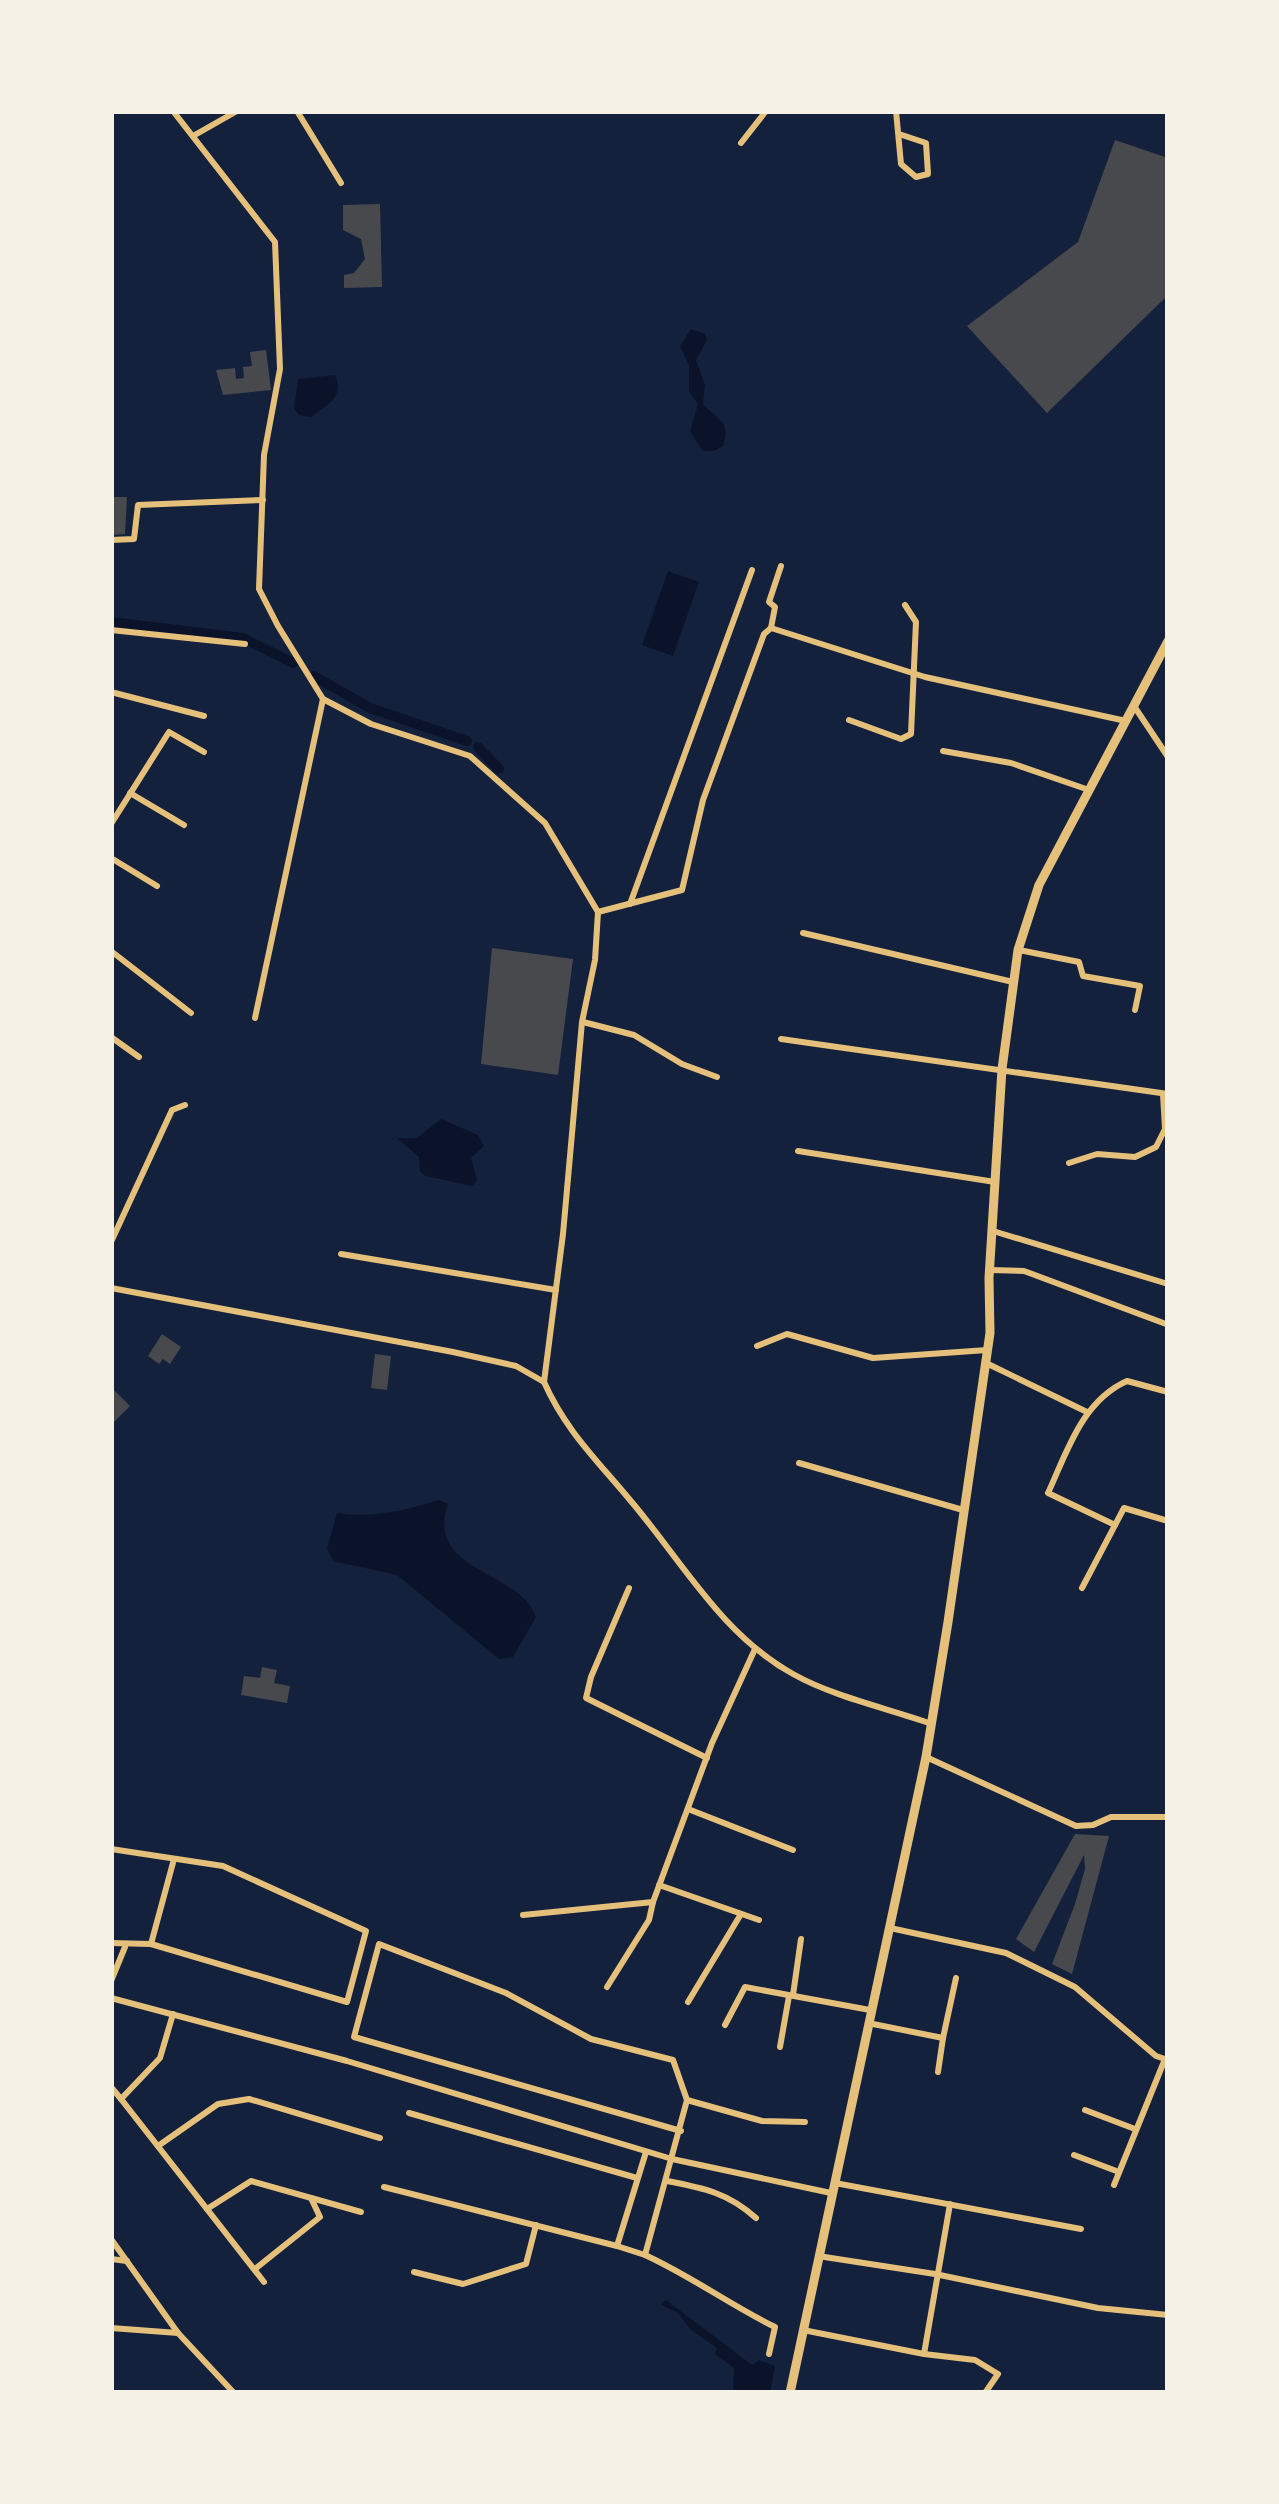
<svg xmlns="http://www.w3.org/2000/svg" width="1279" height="2504" font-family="Merriweather,serif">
<rect width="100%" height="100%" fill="#14213d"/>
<g fill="#0b132b">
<path d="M 691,329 L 705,334 L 707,340 L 696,360 L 705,385 L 703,404 C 717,419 732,422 723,446 L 714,451 L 703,451 L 690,432 L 698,404 L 689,392 L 689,365 L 680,346 Z"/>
<path d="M 335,375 C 345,397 327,405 311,417 L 299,415 L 294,409 L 298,379 Z"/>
<path d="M 668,571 L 699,582 L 673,656 L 642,645 Z"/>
<path d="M 441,1119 L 478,1135 L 484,1146 L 471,1158 L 477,1180 L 473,1186 L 425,1176 L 420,1171 L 419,1157 L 397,1138 L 417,1138 Z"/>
<path d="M 439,1500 L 448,1504 C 424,1572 520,1570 536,1617 L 513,1657 L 499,1659 L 397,1575 L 333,1561 L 327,1549 L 337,1513 C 371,1519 406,1510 439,1500 Z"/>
<path d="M 666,2300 L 752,2365 L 759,2360 L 775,2366 L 770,2393 L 741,2393 L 733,2389 L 734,2368 L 715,2354 L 717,2348 L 690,2329 L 678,2313 L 661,2305 Z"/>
</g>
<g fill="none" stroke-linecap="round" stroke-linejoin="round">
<g stroke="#0b132b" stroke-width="10">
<path d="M 111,622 L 243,638 L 293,663"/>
<path d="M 314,676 L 370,708 L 467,741"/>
<path d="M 478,747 L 499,769"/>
</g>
</g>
<g fill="#48494c">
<path d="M 1115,140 L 1168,158 L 1168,295 L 1047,413 L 967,326 L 1078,242 Z"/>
<path d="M 380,204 L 382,287 L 344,288 L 344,275 L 354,273 L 365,259 L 361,239 L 343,230 L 343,205 Z"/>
<path d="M 266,350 L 271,390 L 223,395 L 216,370 L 235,368 L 236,379 L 244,378 L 243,367 L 252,366 L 250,352 Z"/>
<path d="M 111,497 L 127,497 L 125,534 L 111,535 Z"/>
<path d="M 492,948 L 573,959 L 558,1075 L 481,1064 Z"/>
<path d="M 162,1334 L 181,1347 L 170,1364 L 163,1359 L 159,1364 L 148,1356 Z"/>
<path d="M 375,1354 L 391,1356 L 387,1390 L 371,1388 Z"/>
<path d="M 113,1389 L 130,1406 L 111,1425 L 111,1392 Z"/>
<path d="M 262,1667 L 277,1670 L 274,1683 L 290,1686 L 287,1703 L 241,1695 L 244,1676 L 260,1678 Z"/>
<path d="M 1075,1834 L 1109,1836 L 1072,1974 L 1052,1964 L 1075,1904 L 1085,1869 L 1084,1855 L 1034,1952 L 1016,1939 Z"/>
</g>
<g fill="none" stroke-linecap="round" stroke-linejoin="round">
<g stroke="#e5c07b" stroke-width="6">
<path d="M 173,111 L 275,242 L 280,369 L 264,455 L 259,589 L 278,626 L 323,699 L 371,724 L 470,756 L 545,823 L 598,912 L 595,960 L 582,1022 L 563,1234 L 544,1382"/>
<path d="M 297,111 L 341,183"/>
<path d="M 896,111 L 901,164 L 916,177 L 928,174 L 926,143 L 899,134"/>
<path d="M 193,136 L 237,111"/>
<path d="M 741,143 L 766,111"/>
<path d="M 111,540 L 134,539 L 138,505 L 263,500"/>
<path d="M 771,628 L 775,607 L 769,602 L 781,566"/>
<path d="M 111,630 L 245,644"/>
<path d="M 111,692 L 204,716"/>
<path d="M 1134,706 L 1168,757"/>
<path d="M 849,720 L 901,739 L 911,734 L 916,622 L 905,605"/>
<path d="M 943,751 L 1011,763 L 1089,790"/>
<path d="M 130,793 L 184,825"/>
<path d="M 111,824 L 169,732 L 204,752"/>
<path d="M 111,858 L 157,886"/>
<path d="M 630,904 L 752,570"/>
<path d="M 598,912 L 682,890 L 703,800 L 764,634 L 771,628 L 925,677 L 1126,721"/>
<path d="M 803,933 L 1013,982"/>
<path d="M 1019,950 L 1079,962 L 1083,976 L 1140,986 L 1135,1010"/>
<path d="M 111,951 L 191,1013"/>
<path d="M 255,1018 L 323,699"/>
<path d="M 583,1022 L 634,1035 L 682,1064 L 717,1077"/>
<path d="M 111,1037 L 139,1057"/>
<path d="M 781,1039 L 1168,1094"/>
<path d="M 798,1151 L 995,1182"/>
<path d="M 1069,1163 L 1097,1154 L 1135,1157 L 1156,1147 L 1165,1129 L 1163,1094"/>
<path d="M 993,1231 L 1168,1284"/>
<path d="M 111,1242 L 172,1110 L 185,1105"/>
<path d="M 341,1254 L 556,1290"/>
<path d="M 990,1270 L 1024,1271 L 1166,1324"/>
<path d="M 111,1288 L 453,1352 L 516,1366 L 544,1382"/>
<path d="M 757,1346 L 787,1334 L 873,1358 L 987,1350"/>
<path d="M 986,1363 L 1087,1412"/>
<path d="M 544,1382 C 566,1431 596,1459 630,1500 C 682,1561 721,1634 793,1674 C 834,1697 887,1708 932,1724"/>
<path d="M 799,1463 L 963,1510"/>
<path d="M 1115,1525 L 1048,1493 C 1067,1452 1082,1401 1127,1381 L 1168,1392"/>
<path d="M 629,1588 L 591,1677 L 586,1698 L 707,1758"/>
<path d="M 1082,1588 L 1124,1508 L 1168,1521"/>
<path d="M 926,1757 L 1076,1826 L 1093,1825 L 1111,1817 L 1168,1817"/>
<path d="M 688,1809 L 793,1850"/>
<path d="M 111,1849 L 223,1866 L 366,1931 L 347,2002 L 151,1944 L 111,1943"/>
<path d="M 659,1885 L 759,1920"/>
<path d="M 523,1915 L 653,1902 L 712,1743 L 755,1649"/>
<path d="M 890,1928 L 1006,1953 L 1075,1987 L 1156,2056 L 1168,2060"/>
<path d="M 151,1944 L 174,1859"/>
<path d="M 111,1981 L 125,1947"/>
<path d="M 607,1987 L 649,1920 L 653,1902"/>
<path d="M 793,1995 L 801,1939"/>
<path d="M 111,1998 L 347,2061 L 672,2159 L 831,2193"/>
<path d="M 688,2002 L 741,1914"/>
<path d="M 868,2023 L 943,2038 L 956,1978"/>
<path d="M 725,2025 L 745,1987 L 870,2010"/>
<path d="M 780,2047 L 789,1996"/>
<path d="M 938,2072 L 943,2038"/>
<path d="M 111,2087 L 121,2099 L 160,2058 L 173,2014"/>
<path d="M 121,2099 L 264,2282"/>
<path d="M 687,2100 L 762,2121 L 805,2122"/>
<path d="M 1085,2110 L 1135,2129"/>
<path d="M 409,2113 L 637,2178"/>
<path d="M 158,2146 L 218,2104 L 249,2099 L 380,2138"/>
<path d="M 646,2152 L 617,2246 L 645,2255 L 687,2100 L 673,2060 L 591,2039 L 506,1993 L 379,1944 L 354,2037 L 681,2131"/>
<path d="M 1074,2155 L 1119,2172"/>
<path d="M 667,2181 C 704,2188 728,2193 756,2218"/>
<path d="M 835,2183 L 1081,2229"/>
<path d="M 1114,2185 L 1165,2059"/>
<path d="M 384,2187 L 617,2246"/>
<path d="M 207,2209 L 251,2181 L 361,2212"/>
<path d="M 111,2239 L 178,2333 L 234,2393"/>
<path d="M 645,2255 C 691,2276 730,2305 775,2327 L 769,2354"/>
<path d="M 818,2256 L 935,2274 L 1098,2308 L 1168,2315"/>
<path d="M 111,2259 L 127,2261"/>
<path d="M 255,2269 L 320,2217 L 311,2198"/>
<path d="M 414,2272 L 463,2284 L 526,2264 L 536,2225"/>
<path d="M 111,2328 L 178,2333"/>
<path d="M 803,2330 L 924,2354 L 975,2360 L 998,2374 L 985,2393"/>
<path d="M 924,2354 L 950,2204"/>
</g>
<path stroke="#e5c07b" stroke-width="9" d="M 790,2393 L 926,1757 L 948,1622 L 990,1333 L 989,1278 L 1002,1069 L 1018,950 L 1039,885 L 1168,641"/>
</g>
<rect width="1279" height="2504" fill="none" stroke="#f6f1e7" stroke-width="228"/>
</svg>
